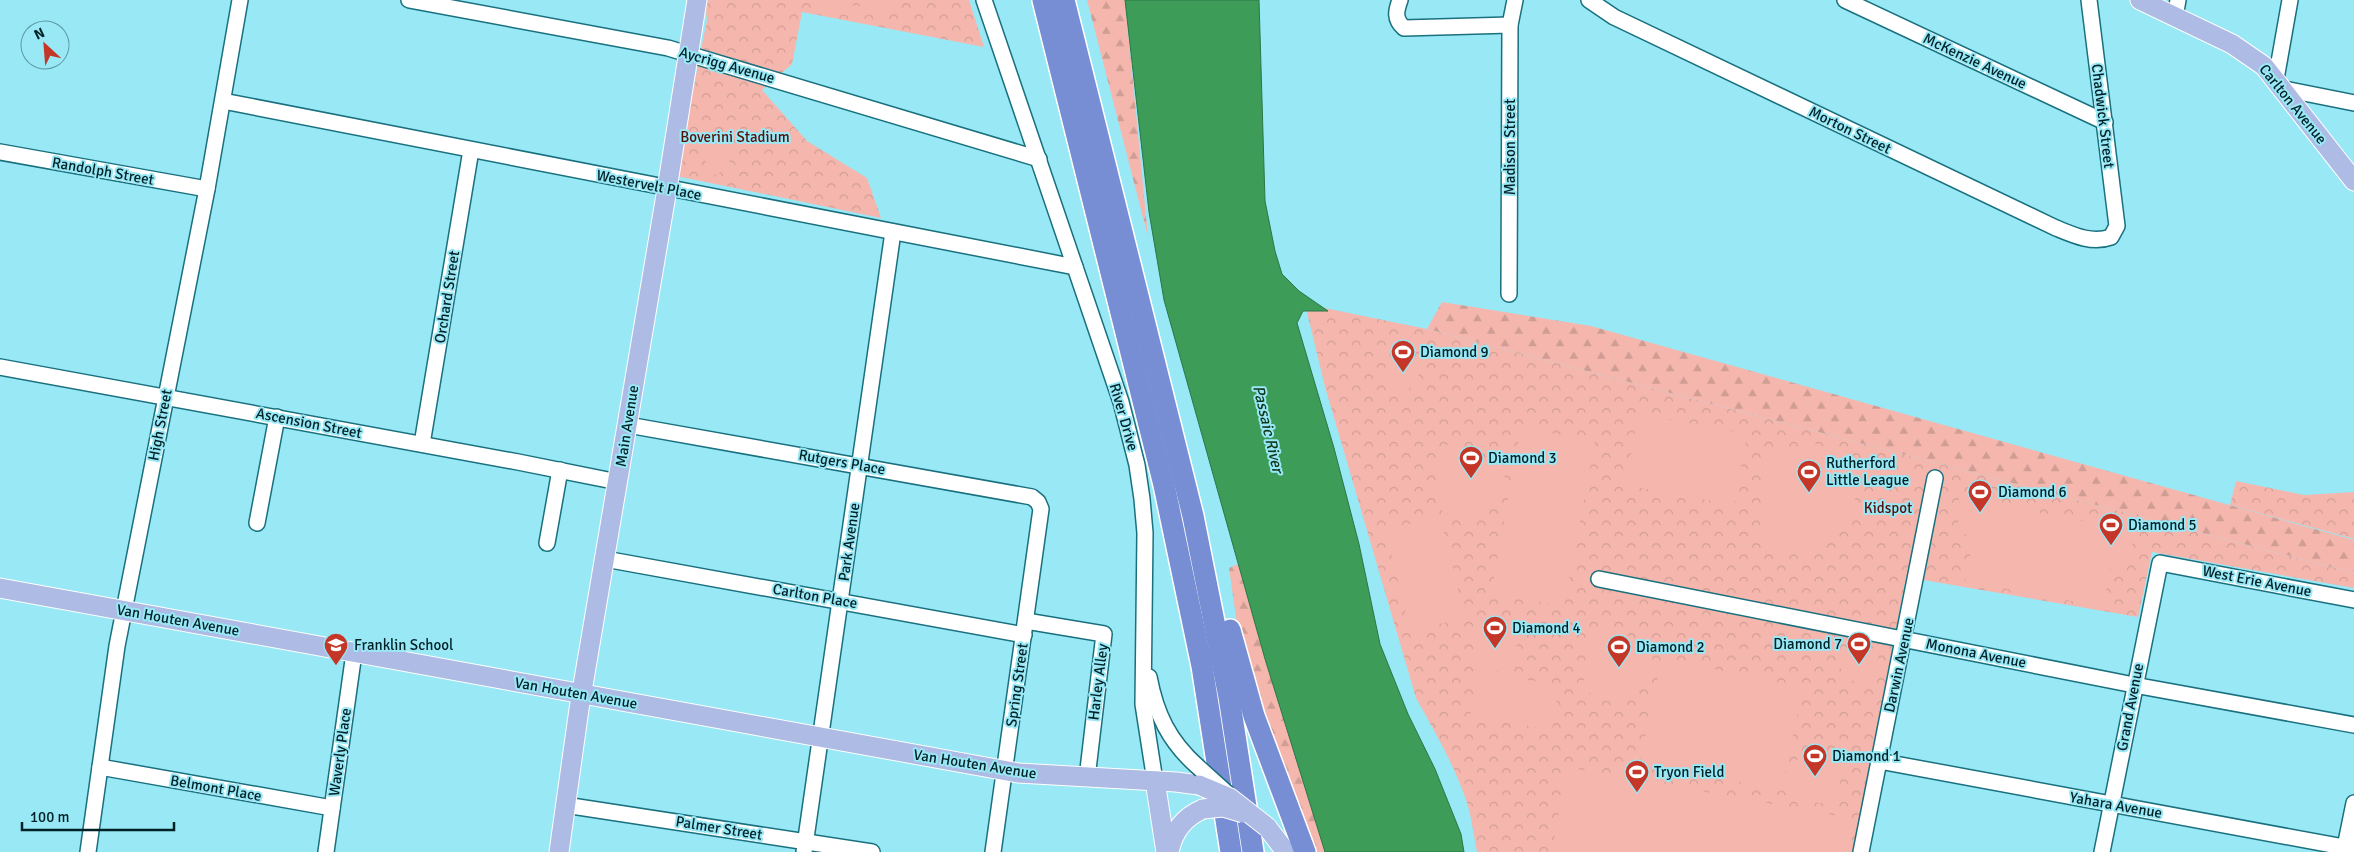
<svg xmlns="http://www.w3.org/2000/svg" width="2354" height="852" font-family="Signika,sans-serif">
<defs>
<pattern id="forest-firs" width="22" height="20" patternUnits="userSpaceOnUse" patternTransform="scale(1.25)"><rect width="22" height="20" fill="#f5b7ad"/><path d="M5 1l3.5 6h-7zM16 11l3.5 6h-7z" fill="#d09d95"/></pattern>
<pattern id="park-crowns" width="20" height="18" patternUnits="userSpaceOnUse" patternTransform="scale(1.25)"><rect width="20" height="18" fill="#f5b7ad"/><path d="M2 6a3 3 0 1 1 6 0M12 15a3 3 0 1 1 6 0" fill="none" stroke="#d09d95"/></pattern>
</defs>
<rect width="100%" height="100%" fill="#99e8f6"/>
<g fill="url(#forest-firs)">
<path d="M 1087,0 L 1125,0 L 1148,237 Z"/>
<path d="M 1442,302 L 1591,326 L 2354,540 L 2354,573 L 1427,329 Z"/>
<path d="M 1238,564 L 1265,659 L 1325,852 L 1312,852 L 1264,723 L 1239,638 L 1229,568 Z"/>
</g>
<g fill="url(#park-crowns)">
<path d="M 705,0 L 969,0 L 984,47 L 802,12 L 792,64 L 762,90 L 807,141 L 867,178 L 881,218 L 676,176 L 707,20 Z"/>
<path d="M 1305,304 L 1427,329 L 2354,573 L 2354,588 L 2152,552 L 2138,617 L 1906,577 L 1853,852 L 1477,852 C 1474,837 1472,821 1468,806 C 1456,768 1435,732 1416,698 L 1325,387 Z"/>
<path d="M 2236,481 L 2304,495 L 2354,492 L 2354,539 L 2230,505 Z"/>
</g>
<g fill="#f5b7ad">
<path d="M 816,0 L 832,0 L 845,5 L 860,6 L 881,0 L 897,0 C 874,22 839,21 816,0 Z"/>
<path d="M 716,132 L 732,167 L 712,176 L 697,141 Z"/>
<path d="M 1396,353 L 1413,357 L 1425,356 L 1427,360 L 1421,367 L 1416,385 L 1403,391 L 1388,378 C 1387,367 1388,361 1396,353 Z"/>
<path d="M 1638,414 L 1747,434 L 1734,505 L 1625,485 Z"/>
<path d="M 1521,428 L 1595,441 L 1564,606 L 1491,593 Z"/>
<path d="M 1809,442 L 1839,451 L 1834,465 L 1861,473 L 1852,513 L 1848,520 L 1825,538 L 1806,551 L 1796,552 L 1760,545 L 1762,464 L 1767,459 L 1784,449 L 1805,453 Z"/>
<path d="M 1445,445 L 1452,445 L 1460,451 L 1499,461 C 1502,467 1505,473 1505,480 C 1505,510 1466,522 1443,512 L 1435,499 L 1438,452 Z"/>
<path d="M 1969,491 L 1974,493 L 1976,496 L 1994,499 L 1998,505 L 2118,528 L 2118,530 L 2122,532 L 2129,528 L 2136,532 L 2137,538 L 2132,544 L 2129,563 L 2119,568 L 2110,568 L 2103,607 L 1965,581 L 1974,537 L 1966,535 L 1958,524 L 1962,504 L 1958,501 L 1963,493 Z"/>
<path d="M 1440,516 L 1465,618 L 1410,631 L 1386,530 Z"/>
<path d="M 1480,623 L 1485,624 L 1487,629 L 1508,632 L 1517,644 L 1514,660 L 1495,672 L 1480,669 L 1471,661 L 1476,637 L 1472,633 L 1476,625 Z"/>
<path d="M 1594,630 C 1605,632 1617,632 1628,636 C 1633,637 1637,642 1641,644 C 1644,645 1647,644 1649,646 C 1651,648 1652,654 1652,657 C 1661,694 1598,720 1584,683 L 1588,633 Z"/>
<path d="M 1852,647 L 1880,649 L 1874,679 L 1859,683 C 1838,677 1833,660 1852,647 Z"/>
<path d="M 1662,658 L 1803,688 L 1781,791 L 1640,761 Z"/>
<path d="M 1478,672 L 1559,685 L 1552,730 L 1470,716 Z"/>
<path d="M 1809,751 C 1823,749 1835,752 1844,763 L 1837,798 L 1827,804 L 1792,799 C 1782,778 1790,762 1809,751 Z"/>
<path d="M 1567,767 L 1855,819 L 1849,852 L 1552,852 Z"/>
</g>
<path fill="#3c9c58" stroke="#2a7749" d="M 1125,0 L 1259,0 L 1265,201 L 1275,251 L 1282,274 L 1299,291 L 1328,311 L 1303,311 L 1297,323 L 1334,448 L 1359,544 L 1380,644 L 1408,714 L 1435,769 L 1461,834 L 1464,852 L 1325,852 L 1265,659 L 1164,300 L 1149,212 Z"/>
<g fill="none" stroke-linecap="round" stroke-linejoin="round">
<defs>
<g id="minor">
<path d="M 409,0 L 668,48 L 1039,159"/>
<path d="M 984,0 L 1121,402 L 1137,465 L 1142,499 L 1145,533 L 1143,704 L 1155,781"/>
<path d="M 1400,0 C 1396,11 1394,19 1404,28 L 1510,25"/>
<path d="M 1589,0 L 1614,17 L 2056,228 C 2073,235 2092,244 2111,237 L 2117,226 L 2089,0"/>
<path d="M 1845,0 L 2105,122"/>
<path d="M 2175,17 L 2178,0"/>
<path d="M 2276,79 L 2290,0"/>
<path d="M 2284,89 L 2354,103"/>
<path d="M 223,101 L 1075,267"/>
<path d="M 0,152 L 207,189"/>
<path d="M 1509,294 L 1510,25 L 1515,0"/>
<path d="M 0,367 L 518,462 L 618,482"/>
<path d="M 628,425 L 1032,497 L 1038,502 L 1041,509 L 993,852"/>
<path d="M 422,444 L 471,150"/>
<path d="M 257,523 L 277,417"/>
<path d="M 547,543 L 560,470"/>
<path d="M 605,559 L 1024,635"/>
<path d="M 1599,579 L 2134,685 L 2354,725"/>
<path d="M 1026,621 L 1104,634 L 1087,778"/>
<path d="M 1149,677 C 1156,714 1169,741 1197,766"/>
<path d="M 1879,761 L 2354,849"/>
<path d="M 100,767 L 332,808"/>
<path d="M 565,805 L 872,852"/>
<path d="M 88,852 L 117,646 L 207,189 L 240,0"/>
<path d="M 326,852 L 354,653"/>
<path d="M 804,852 L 893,232"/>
<path d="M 1861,852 L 1935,478"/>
<path d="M 2102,852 L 2160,563 L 2354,600"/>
<path d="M 2344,852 L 2354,803"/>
</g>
<g id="major">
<path d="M 2140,0 L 2232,44 L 2264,66 L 2354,181"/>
<path d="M 0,588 L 1018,773 L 1176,782 L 1199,785"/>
<path d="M 1155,781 L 1166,852"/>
<path d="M 1267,827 L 1286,852"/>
<path d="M 559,852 L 579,709 L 667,189 L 697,0"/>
<path d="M 1169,852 C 1173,831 1184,817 1203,809"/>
</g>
<g id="highway">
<path d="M 1043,0 L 1164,485 L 1202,666 L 1231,852"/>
<path d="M 1064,0 L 1193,516 L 1229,697 L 1253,852"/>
<path d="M 1230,630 L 1254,716 L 1305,852"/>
</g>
</defs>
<use href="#minor" stroke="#19707e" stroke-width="18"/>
<use href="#major" stroke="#fff" stroke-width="21"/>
<use href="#highway" stroke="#fff" stroke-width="24"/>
<use href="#minor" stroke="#fff" stroke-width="15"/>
<use href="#major" stroke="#adbbe5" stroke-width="19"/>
<use href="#highway" stroke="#778dd4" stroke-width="21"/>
<defs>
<path id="minor-bridge" d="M 1197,766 L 1228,794"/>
<g id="major-bridge">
<path d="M 1199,785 L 1230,798 L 1267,827"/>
<path d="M 1203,809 L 1223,807 L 1243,813"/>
</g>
</defs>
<use href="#minor-bridge" stroke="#19707e" stroke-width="18" stroke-linecap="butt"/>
<use href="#major-bridge" stroke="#fff" stroke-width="21" stroke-linecap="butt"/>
<use href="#minor-bridge" stroke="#fff" stroke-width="15"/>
<use href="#major-bridge" stroke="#adbbe5" stroke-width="19"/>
</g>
<defs>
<symbol id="stadium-pin" viewBox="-11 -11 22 30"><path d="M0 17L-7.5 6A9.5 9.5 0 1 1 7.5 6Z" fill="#c43728" stroke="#99e8f6"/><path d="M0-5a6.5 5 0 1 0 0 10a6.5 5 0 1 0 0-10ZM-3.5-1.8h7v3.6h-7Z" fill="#fff"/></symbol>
<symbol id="school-pin" viewBox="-11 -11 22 30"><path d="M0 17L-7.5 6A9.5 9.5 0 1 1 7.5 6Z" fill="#c43728" stroke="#99e8f6"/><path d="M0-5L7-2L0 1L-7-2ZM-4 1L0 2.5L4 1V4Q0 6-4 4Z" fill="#fff"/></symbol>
</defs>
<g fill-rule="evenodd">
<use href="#stadium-pin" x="1389" y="338" width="28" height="38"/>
<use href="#stadium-pin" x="1457" y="444" width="28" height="38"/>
<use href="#stadium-pin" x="1795" y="458" width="28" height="38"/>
<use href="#stadium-pin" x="1966" y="478" width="28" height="38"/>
<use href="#stadium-pin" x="2097" y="511" width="28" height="38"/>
<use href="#stadium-pin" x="1481" y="614" width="28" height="38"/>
<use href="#stadium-pin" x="1845" y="630" width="28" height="38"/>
<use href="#school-pin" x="322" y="631" width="28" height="38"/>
<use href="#stadium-pin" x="1605" y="633" width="28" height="38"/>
<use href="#stadium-pin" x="1801" y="742" width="28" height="38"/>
<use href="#stadium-pin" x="1623" y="758" width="28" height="38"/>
</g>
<g text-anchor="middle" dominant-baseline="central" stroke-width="4" stroke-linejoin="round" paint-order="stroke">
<g font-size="15" fill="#002227" stroke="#99e8f6">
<text transform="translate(1975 61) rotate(25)">McKenzie Avenue</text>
<text transform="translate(727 65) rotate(16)">Aycrigg Avenue</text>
<text transform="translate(2293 104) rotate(51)">Carlton Avenue</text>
<text transform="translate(2103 116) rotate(83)">Chadwick Street</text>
<text transform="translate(1850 130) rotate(26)">Morton Street</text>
<text transform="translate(1510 147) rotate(-90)">Madison Street</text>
<text transform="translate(103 171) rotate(10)">Randolph Street</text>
<text transform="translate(649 185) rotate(11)">Westervelt Place</text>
<text transform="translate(447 297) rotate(-81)">Orchard Street</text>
<text transform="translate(1124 417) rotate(74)">River Drive</text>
<text transform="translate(309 423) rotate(11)">Ascension Street</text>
<text transform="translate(160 425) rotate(-79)">High Street</text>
<text transform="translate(627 426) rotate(-81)">Main Avenue</text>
<text transform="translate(842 462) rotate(10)">Rutgers Place</text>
<text transform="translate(849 542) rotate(-82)">Park Avenue</text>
<text transform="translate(2257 581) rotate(11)">West Erie Avenue</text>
<text transform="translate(815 596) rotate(10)">Carlton Place</text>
<text transform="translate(178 620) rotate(10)">Van Houten Avenue</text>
<text transform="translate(1976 653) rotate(11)">Monona Avenue</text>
<text transform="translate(1899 665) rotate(-78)">Darwin Avenue</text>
<text transform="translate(1098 682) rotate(-83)">Harley Alley</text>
<text transform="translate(1017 685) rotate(-82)">Spring Street</text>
<text transform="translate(576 693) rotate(10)">Van Houten Avenue</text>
<text transform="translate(2130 707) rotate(-79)">Grand Avenue</text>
<text transform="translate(340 752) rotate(-82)">Waverly Place</text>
<text transform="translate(975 764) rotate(9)">Van Houten Avenue</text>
<text transform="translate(216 788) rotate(10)">Belmont Place</text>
<text transform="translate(2116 805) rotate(10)">Yahara Avenue</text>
<text transform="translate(719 828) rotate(9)">Palmer Street</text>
</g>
<g font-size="15" fill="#541009" stroke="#99e8f6">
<text x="735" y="137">Boverini Stadium</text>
<text x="1888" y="508">Kidspot</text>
</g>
<g font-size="15" fill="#002227" stroke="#99e8f6" text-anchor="start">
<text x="1420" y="352">Diamond 9</text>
<text x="1488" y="458">Diamond 3</text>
<text x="1826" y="463">Rutherford<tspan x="1826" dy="17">Little League</tspan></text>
<text x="1998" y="492">Diamond 6</text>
<text x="2128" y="525">Diamond 5</text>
<text x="1512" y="628">Diamond 4</text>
<text x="1842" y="644" text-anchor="end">Diamond 7</text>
<text x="354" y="645">Franklin School</text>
<text x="1636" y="647">Diamond 2</text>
<text x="1832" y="756">Diamond 1</text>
<text x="1654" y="772">Tryon Field</text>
</g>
<g font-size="16" font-style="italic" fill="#0f361a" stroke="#99e8f6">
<text transform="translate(1268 429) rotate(77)">Passaic River</text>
</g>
</g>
<g transform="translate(45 45) rotate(334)"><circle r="24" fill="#99e8f6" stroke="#5c99a3"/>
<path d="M0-4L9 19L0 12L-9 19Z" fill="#c43728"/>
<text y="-8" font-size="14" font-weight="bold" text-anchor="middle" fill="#002227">N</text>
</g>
<path d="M22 822v8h152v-8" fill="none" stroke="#002227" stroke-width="2.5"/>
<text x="30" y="822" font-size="15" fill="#002227" stroke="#99e8f6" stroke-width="4" paint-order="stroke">100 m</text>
</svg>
